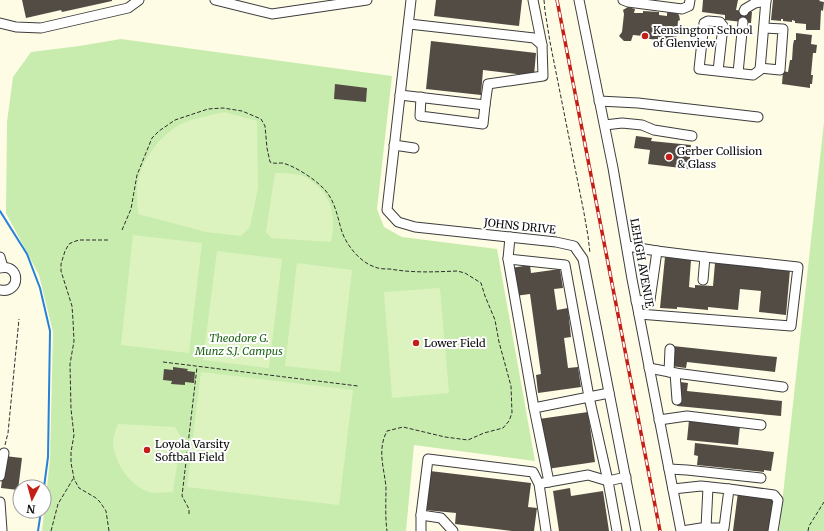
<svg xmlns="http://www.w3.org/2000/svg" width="824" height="531" font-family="Merriweather,serif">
<rect width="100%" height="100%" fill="#fffce6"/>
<g fill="#c8ecad">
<path d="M 121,39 L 392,76 L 377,209 L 384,227 L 402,237 L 497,249 L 535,461 L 414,445 L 406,531 L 42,531 L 50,459 L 53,332 L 39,275 L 6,213 L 7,122 L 13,77 L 31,52 L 79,46 Z"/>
<path d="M 824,122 L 824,531 L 779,531 Z"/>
</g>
<g fill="#dcf3c0">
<path d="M 224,112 L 257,121 L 258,188 L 250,227 L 241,236 L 206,232 L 138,214 C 138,206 136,197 137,189 C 139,165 155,142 174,128 C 187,119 208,116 224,112 Z"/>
<path d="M 275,173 C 284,173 295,173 303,176 C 306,177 309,179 311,181 C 333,195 336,219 331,242 L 271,238 L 266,232 Z"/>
<path d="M 133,235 L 202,243 L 189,353 L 121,345 Z"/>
<path d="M 217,251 L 282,259 L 269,368 L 203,360 Z"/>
<path d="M 297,263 L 352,270 L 340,372 L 285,366 Z"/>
<path d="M 440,288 L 449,393 L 392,398 L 384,292 Z"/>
<path d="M 201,372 L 353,390 L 339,505 L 187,487 Z"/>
<path d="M 118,424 L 175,427 L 181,437 L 173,492 C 167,492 160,493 154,493 C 132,490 114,463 113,442 C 113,436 116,429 118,424 Z"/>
</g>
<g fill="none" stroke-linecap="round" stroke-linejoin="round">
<g stroke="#2681d9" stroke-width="2">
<path d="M 0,211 L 27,254 L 40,288 L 50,331 L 48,457 L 44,487"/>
<path d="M 38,531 L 41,511"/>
</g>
</g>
<g fill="#534c45">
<path d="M 22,0 L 112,0 L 112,1 L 62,12 L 61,10 L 26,18 Z"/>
<path d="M 436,0 L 522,0 L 519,26 L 434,16 Z"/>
<path d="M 703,0 L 738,0 L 736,10 L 752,12 L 751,23 L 725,20 L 725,15 L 702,12 Z"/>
<path d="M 773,0 L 820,0 L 819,1 L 824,2 L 823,11 L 821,10 L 820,30 L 806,30 L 806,24 L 795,23 L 795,21 L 792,20 L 792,22 L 783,21 L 783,19 L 781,19 L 781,21 L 771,20 Z"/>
<path d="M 628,7 L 635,9 L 634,13 L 643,13 L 643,11 L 659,12 L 659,15 L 667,16 L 667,13 L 669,12 L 676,13 L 679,15 L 680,20 L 678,21 L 676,44 L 671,46 L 667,46 L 663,44 L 664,38 L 658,37 L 658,40 L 642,38 L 643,36 L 633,35 L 631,41 L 624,41 L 619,36 L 622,32 L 624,14 L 623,10 Z"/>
<path d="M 796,33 L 812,35 L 811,44 L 817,45 L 816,53 L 813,53 L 811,75 L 813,75 L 812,84 L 810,84 L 810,88 L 782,84 L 783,71 L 788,72 L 790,60 L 792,60 L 793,45 L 794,40 L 796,40 Z"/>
<path d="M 431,41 L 536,53 L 534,76 L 483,70 L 481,95 L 426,89 Z"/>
<path d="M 335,84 L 367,88 L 366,102 L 334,99 Z"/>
<path d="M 636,136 L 652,138 L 651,141 L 691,145 L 689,169 L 648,164 L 650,150 L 634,148 Z"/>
<path d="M 665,257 L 691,260 L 689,287 L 695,288 L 695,285 L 713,286 L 715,263 L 790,270 L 786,315 L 759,312 L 761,291 L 740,289 L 738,310 L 708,307 L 708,310 L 677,307 L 677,309 L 660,308 Z"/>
<path d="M 530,265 L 531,273 L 560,269 L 563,288 L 554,289 L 557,310 L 568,308 L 571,337 L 564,338 L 568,368 L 578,367 L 581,387 L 538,393 L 536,375 L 541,374 L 530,294 L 515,296 L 511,268 Z"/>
<path d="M 673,346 L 777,357 L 775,372 L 687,362 L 686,368 L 671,366 Z"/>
<path d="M 173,367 L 188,369 L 187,371 L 195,372 L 194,383 L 185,382 L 185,385 L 171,384 L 172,381 L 163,380 L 164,369 L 173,370 Z"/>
<path d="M 680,382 L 688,383 L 687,391 L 782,401 L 781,416 L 677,406 Z"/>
<path d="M 588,412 L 595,462 L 547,469 L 539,419 Z"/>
<path d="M 689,420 L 740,426 L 738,445 L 687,440 Z"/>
<path d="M 695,443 L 774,452 L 771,471 L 764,470 L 764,472 L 697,465 L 698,456 L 694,455 Z"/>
<path d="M 5,456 L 22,458 L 18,490 L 1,488 Z"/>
<path d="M 430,471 L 531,483 L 528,507 L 537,508 L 534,531 L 512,531 L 455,524 L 456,513 L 425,510 Z"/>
<path d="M 570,488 L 571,496 L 603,491 L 609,531 L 559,531 L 553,491 Z"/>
<path d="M 738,492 L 773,496 L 769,531 L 733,531 Z"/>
</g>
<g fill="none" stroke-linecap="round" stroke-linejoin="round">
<defs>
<g id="minor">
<path d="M 215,0 L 272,14 L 367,0"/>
<path d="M 411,0 L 387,210 L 398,222 L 415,227 L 556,242 L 574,246 L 583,259 L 636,531"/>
<path d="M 533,0 L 542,45"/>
<path d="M 579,0 L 613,168 L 632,279 L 681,531"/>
<path d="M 623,0 L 628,2 L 682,9 L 689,6 L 690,0"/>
<path d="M 744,11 L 745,9 L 755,3 L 766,1"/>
<path d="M 0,23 L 16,27 L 41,28 L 128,8 L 139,0"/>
<path d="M 760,68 L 780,70 L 783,29 L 764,28"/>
<path d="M 718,71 L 723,26 L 720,22 L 708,21 L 704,23 L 699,69 L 753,75 L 760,70 L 766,0"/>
<path d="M 738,73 L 743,22"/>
<path d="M 400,95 L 485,105 L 488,84 L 543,76 L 542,45 L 534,38 L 409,24"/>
<path d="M 421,97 L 420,116 L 483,124 L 485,105"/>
<path d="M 599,101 L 638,103 L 758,117"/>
<path d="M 605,125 L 622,123 L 642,125 L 654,130 L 692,136"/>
<path d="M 394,145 L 414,148"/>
<path d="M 510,237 L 508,259 L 565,265 L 589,397 L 609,393"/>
<path d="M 627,246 L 657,251 L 650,300 L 636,301"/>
<path d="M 657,251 L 705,257 L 703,280"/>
<path d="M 0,257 L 3,267"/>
<path d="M 508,259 L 534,408"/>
<path d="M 0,268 C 21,263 21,294 0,290"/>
<path d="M 639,314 L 791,326 L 798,267 L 705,257"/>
<path d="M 649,368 L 675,373 L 677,400"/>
<path d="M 669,372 L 670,349"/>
<path d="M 675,373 L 783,387"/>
<path d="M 659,420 L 687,416 L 761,425"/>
<path d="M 669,469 L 687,470 L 761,478"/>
<path d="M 0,476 L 4,453"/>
<path d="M 549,482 L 534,408 L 589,397 L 608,481"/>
<path d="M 543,483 L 588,475 L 608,481"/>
<path d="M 673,489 L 701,486 L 729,489 L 724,528 L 701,528 L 682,531"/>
<path d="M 729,489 L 774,495 L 778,500 L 773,531"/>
<path d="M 0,502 L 2,530 L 0,531"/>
<path d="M 706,528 L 708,487"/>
<path d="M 421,531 L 421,515"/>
<path d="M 453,531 L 441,518 L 421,515 L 428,459 L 533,472 L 539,484 L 546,531"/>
<path d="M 617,531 L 608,481 L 626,477"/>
</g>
</defs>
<use href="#minor" stroke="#3d3d3d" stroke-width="11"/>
<g stroke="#2c2c2c" stroke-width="1" stroke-dasharray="4 2" stroke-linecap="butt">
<path d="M 544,0 L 545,11 L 550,42 L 584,213 L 588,236 L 590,253"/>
<path d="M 122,230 L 131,209 L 137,175 L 152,138 L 159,131 L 175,120 L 208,109 L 223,108 L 242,111 L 261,119 L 265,126 L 267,148 L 270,162 C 275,164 277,163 282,163 C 293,165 313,178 321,186 C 335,198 337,216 342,232 C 347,246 361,263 375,267 C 379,269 385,269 390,269 C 412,273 434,272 457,271 L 465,273 L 481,283 L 485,296 L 495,320 L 499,342 L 511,386 L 512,413 L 509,421 L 503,428 L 484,433 L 468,440 L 445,437 L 403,427 L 387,431 C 377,450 384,467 386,487 C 386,501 385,516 387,531"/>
<path d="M 163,362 L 358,386"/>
<path d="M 5,445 L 8,433 L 19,319"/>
<path d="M 189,514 L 189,509 L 182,496 L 197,367"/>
<path d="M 51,531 L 58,504 L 73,479"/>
<path d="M 109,531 L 106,511 L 100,502 L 96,498 L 79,488 L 74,479 L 73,473 L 71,463 L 71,452 L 74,435 L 71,409 L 70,364 L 74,341 L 73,320 L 72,306 L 61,271 L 61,264 L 65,251 L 69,244 L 73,242 L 79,240 L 110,240"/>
<path d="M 808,531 L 809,526 L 824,502"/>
</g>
<use href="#minor" stroke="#fff" stroke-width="9"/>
<defs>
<path id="rail" d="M 557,0 L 660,531"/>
</defs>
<use href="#rail" stroke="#c41f17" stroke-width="3.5"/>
<use href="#rail" stroke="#fff" stroke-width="2" stroke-dasharray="6" stroke-linecap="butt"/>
</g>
<g fill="#c41f17" stroke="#fff" stroke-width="1.5">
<circle cx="645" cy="36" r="4"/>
<circle cx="669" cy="157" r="4"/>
<circle cx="416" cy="343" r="4"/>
<circle cx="147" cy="450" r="4"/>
</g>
<g text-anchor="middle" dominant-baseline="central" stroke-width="4" stroke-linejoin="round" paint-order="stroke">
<g font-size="11" fill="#0a0a0a" stroke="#fff" text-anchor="start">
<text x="653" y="30">Kensington School<tspan x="653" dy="13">of Glenview</tspan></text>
<text x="677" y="151">Gerber Collision<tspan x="677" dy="13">&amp; Glass</tspan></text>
<text x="424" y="343">Lower Field</text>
<text x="155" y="444">Loyola Varsity<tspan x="155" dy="13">Softball Field</tspan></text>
</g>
<g font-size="11" fill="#0a0a0a" stroke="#fff">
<text transform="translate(520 226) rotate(6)">JOHNS DRIVE</text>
<text transform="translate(642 263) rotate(80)">LEHIGH AVENUE</text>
</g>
<g font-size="11" font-style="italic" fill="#1f6516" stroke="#fff">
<text x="239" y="338">Theodore G.<tspan x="239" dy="13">Munz S.J. Campus</tspan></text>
</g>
</g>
<g transform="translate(32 499) rotate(186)"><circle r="19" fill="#ffffff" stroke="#9d9d9d"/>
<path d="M0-3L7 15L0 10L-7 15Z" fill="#c41f17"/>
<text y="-6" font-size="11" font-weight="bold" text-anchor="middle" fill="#0a0a0a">N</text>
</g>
</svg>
